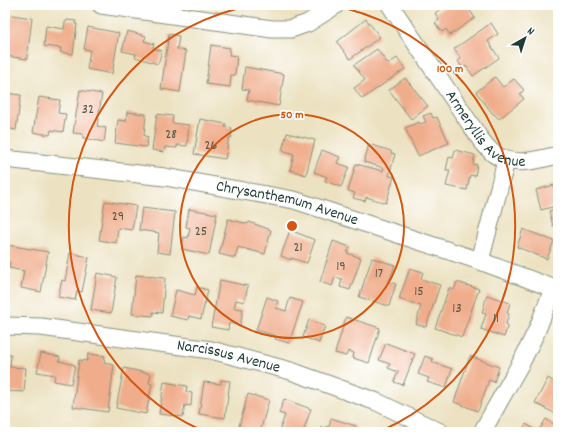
<svg xmlns="http://www.w3.org/2000/svg" width="563" height="437" font-family="Dekko,sans-serif">
<rect width="100%" height="100%" fill="#fff"/>
<filter id="ink" filterUnits="userSpaceOnUse"><feTurbulence type="fractalNoise" baseFrequency=".025" numOctaves="2"/><feDisplacementMap in="SourceGraphic" scale="8" xChannelSelector="R" yChannelSelector="G"/><feConvolveMatrix kernelMatrix="1 2 1 2 8 2 1 2 1" color-interpolation-filters="sRGB"/></filter>
<filter id="wash" filterUnits="userSpaceOnUse"><feTurbulence type="fractalNoise" baseFrequency=".012" numOctaves="4" result="noise"/><feDisplacementMap in="SourceGraphic" scale="16" xChannelSelector="R" yChannelSelector="G"/><feGaussianBlur stdDeviation="0.9" result="paint"/><feColorMatrix in="noise" values="0 0 0 0 0 0 0 0 0 0 0 0 0 0 0 0 0 1.4 0 .05"/><feComposite in="paint" operator="in"/></filter>
<g filter="url(#wash)">
<rect width="100%" height="100%" fill="#ece2c1"/>
<g id="blocks">
<g fill="#f0ad8c">
<path d="M 447,5 L 466,5 L 475,18 L 450,35 L 446,29 L 442,32 L 435,23 L 439,20 L 435,13 Z"/>
<path d="M 6,14 L 32,18 L 27,59 L 5,56 Z"/>
<path d="M 366,19 L 380,37 L 350,59 L 337,42 Z"/>
<path d="M 67,20 L 76,21 L 75,24 L 77,24 L 73,54 L 60,52 L 61,48 L 44,46 L 46,26 L 64,29 L 65,22 L 66,22 Z"/>
<path d="M 491,23 L 498,34 L 488,41 L 499,58 L 473,76 L 466,66 L 463,69 L 458,61 L 461,59 L 454,49 Z"/>
<path d="M 88,27 L 119,33 L 112,74 L 87,69 L 90,50 L 84,49 Z"/>
<path d="M 127,31 L 146,36 L 144,41 L 154,44 L 153,48 L 162,51 L 158,64 L 135,57 L 136,54 L 122,51 Z"/>
<path d="M 169,34 L 179,36 L 177,49 L 186,51 L 180,92 L 161,89 Z"/>
<path d="M 211,45 L 230,48 L 229,55 L 237,56 L 235,75 L 231,75 L 230,87 L 206,84 Z"/>
<path d="M 377,49 L 388,64 L 397,58 L 405,69 L 362,99 L 354,88 L 365,80 L 354,65 Z"/>
<path d="M 245,67 L 284,74 L 279,106 L 247,100 L 249,90 L 242,89 Z"/>
<path d="M 495,77 L 503,87 L 514,79 L 524,90 L 520,94 L 524,99 L 499,119 L 494,114 L 493,114 L 476,92 Z"/>
<path d="M 405,78 L 428,106 L 411,119 L 389,90 Z"/>
<path d="M 80,90 L 102,94 L 97,126 L 106,128 L 104,142 L 83,138 L 83,134 L 73,133 Z"/>
<path d="M 5,93 L 21,95 L 16,130 L 5,128 Z"/>
<path d="M 39,97 L 60,100 L 58,113 L 66,114 L 63,132 L 51,130 L 50,135 L 33,132 Z"/>
<path d="M 127,112 L 146,114 L 144,136 L 148,137 L 146,147 L 115,143 L 118,120 L 126,121 Z"/>
<path d="M 431,113 L 433,118 L 437,117 L 449,143 L 418,156 L 405,128 L 419,122 L 420,124 L 426,122 L 423,116 Z"/>
<path d="M 157,114 L 173,116 L 172,123 L 189,125 L 187,146 L 177,145 L 177,148 L 165,147 L 164,152 L 152,150 Z"/>
<path d="M 200,119 L 226,124 L 225,127 L 232,128 L 231,138 L 229,138 L 225,159 L 194,154 Z"/>
<path d="M 287,133 L 315,140 L 306,175 L 290,170 L 294,154 L 282,150 Z"/>
<path d="M 369,144 L 391,151 L 391,153 L 395,154 L 389,176 L 394,177 L 386,203 L 366,197 L 365,201 L 353,198 L 355,193 L 348,191 L 356,164 L 383,171 L 384,168 L 364,162 Z"/>
<path d="M 322,150 L 340,157 L 337,163 L 349,167 L 341,187 L 325,181 L 327,177 L 314,172 Z"/>
<path d="M 455,150 L 475,155 L 473,164 L 477,165 L 475,176 L 470,175 L 467,190 L 446,186 L 450,170 L 446,170 L 449,157 L 453,158 Z"/>
<path d="M 554,185 L 554,187 L 558,186 L 558,225 L 553,226 L 549,211 L 556,209 L 556,206 L 541,210 L 536,190 Z"/>
<path d="M 105,201 L 136,206 L 132,230 L 118,228 L 116,243 L 99,240 Z"/>
<path d="M 142,208 L 175,212 L 170,254 L 157,252 L 159,233 L 139,230 Z"/>
<path d="M 189,209 L 217,214 L 209,255 L 182,249 L 184,237 L 188,238 L 190,228 L 186,227 Z"/>
<path d="M 228,219 L 248,224 L 249,222 L 271,230 L 265,254 L 238,247 L 235,258 L 219,254 Z"/>
<path d="M 523,229 L 554,241 L 547,259 L 517,247 Z"/>
<path d="M 290,230 L 315,240 L 307,263 L 291,258 L 291,260 L 281,256 Z"/>
<path d="M 333,241 L 350,247 L 347,253 L 361,258 L 350,290 L 340,287 L 342,279 L 335,277 L 332,286 L 320,282 Z"/>
<path d="M 7,245 L 48,252 L 41,292 L 21,288 L 24,271 L 9,268 L 10,262 L 5,261 Z"/>
<path d="M 70,253 L 89,257 L 82,292 L 77,291 L 75,300 L 58,297 L 62,280 L 65,281 Z"/>
<path d="M 372,258 L 395,265 L 389,282 L 396,284 L 389,306 L 359,297 Z"/>
<path d="M 410,268 L 423,272 L 421,279 L 440,285 L 426,327 L 416,324 L 421,306 L 399,299 Z"/>
<path d="M 97,273 L 117,277 L 111,313 L 91,310 Z"/>
<path d="M 136,275 L 165,278 L 162,313 L 153,312 L 153,316 L 132,314 Z"/>
<path d="M 220,280 L 248,286 L 244,302 L 236,300 L 234,308 L 243,309 L 240,326 L 229,323 L 228,330 L 211,327 Z"/>
<path d="M 457,282 L 479,289 L 462,337 L 435,328 L 449,288 L 454,290 Z"/>
<path d="M 197,287 L 208,290 L 201,319 L 189,316 L 188,320 L 170,316 L 176,290 L 195,295 Z"/>
<path d="M 487,295 L 510,303 L 507,313 L 509,314 L 506,324 L 508,325 L 504,337 L 481,329 L 486,314 L 482,313 Z"/>
<path d="M 267,297 L 278,301 L 276,308 L 286,311 L 290,298 L 303,302 L 289,343 L 275,339 L 276,336 L 256,330 Z"/>
<path d="M 346,317 L 380,328 L 369,363 L 353,358 L 354,353 L 348,351 L 346,356 L 335,353 Z"/>
<path d="M 309,320 L 325,326 L 319,343 L 303,337 Z"/>
<path d="M 386,343 L 415,354 L 403,385 L 394,382 L 398,372 L 388,368 L 390,364 L 379,360 Z"/>
<path d="M 41,353 L 60,357 L 59,361 L 75,365 L 71,384 L 54,381 L 55,375 L 37,372 Z"/>
<path d="M 88,354 L 105,356 L 104,363 L 114,365 L 108,412 L 73,407 L 79,360 L 87,361 Z"/>
<path d="M 5,355 L 11,355 L 10,367 L 26,368 L 24,392 L 5,391 Z"/>
<path d="M 425,356 L 433,359 L 432,362 L 452,369 L 446,388 L 427,382 L 429,378 L 418,374 Z"/>
<path d="M 470,356 L 499,367 L 494,382 L 489,380 L 478,411 L 454,402 Z"/>
<path d="M 124,368 L 151,374 L 149,383 L 152,384 L 146,414 L 116,408 Z"/>
<path d="M 548,378 L 558,384 L 558,415 L 535,403 Z"/>
<path d="M 221,380 L 230,381 L 225,418 L 199,414 L 204,382 L 221,384 Z"/>
<path d="M 164,382 L 187,386 L 186,392 L 192,393 L 191,406 L 185,405 L 183,417 L 159,414 Z"/>
<path d="M 248,394 L 269,400 L 260,432 L 239,426 Z"/>
<path d="M 284,399 L 311,409 L 303,432 L 279,432 L 285,415 L 279,413 Z"/>
<path d="M 331,418 L 356,426 L 354,432 L 320,432 L 322,427 L 326,428 L 327,426 L 329,427 Z"/>
<path d="M 546,419 L 558,427 L 558,432 L 521,432 L 526,424 L 538,432 Z"/>
</g>
</g>
</g>
<g filter="url(#ink)">
<use href="#blocks" fill-opacity="0" stroke="#86907a" stroke-width="1"/>
<g fill="none" stroke-linecap="round" stroke-linejoin="round">
<defs>
<g id="minor">
<path d="M 101,5 L 272,29 L 291,29 L 308,23 L 336,5"/>
<path id="s1" d="M 390,5 L 481,140 C 485,145 489,150 494,154 C 513,168 537,160 558,155"/>
<path id="s2" d="M 5,159 L 165,177 L 294,200 L 480,261 L 558,290"/>
<path d="M 480,261 L 506,161"/>
<path id="s3" d="M 5,326 L 41,327 L 211,350 L 291,371 L 377,402 L 440,432"/>
<path d="M 482,432 L 523,359 L 537,330 L 553,289"/>
</g>
</defs>
<use href="#minor" stroke="#86907a" stroke-width="19"/>
<use href="#minor" stroke="#fff" stroke-width="17"/>
</g>
</g>
<g fill="none" stroke="#d45610" stroke-width="2">
<circle cx="292" cy="226" r="112"/>
<path d="M203 431A224 224 0 0 1 255 5M329 5A224 224 0 0 1 381 431"/>
</g>
<g text-anchor="middle" dominant-baseline="central" stroke-width="3.5" stroke-linejoin="round" paint-order="stroke">
<g font-size="14" fill="#53594a">
<text x="88" y="110">32</text>
<text x="171" y="135">28</text>
<text x="211" y="146">26</text>
<text x="118" y="217">29</text>
<text x="201" y="232">25</text>
<text x="298" y="248">21</text>
<text x="341" y="267">19</text>
<text x="379" y="274">17</text>
<text x="419" y="292">15</text>
<text x="457" y="309">13</text>
<text x="496" y="319">11</text>
</g>
<g font-size="16" fill="#1f3d34" stroke="#fff">
<text stroke="none"><textPath href="#s1" startOffset="160">Armeryllis Avenue</textPath></text>
<text stroke="none"><textPath href="#s2" startOffset="286">Chrysanthemum Avenue</textPath></text>
<text stroke="none"><textPath href="#s3" startOffset="226">Narcissus Avenue</textPath></text>
</g>
</g>
<circle cx="292" cy="226" r="6" fill="#d45610" stroke="#fff" stroke-width="2"/>
<g font-size="12" text-anchor="middle" font-weight="bold" fill="#d45610" stroke="#fff" stroke-width="3.5" stroke-linejoin="round" paint-order="stroke">
<text x="450" y="72">100 m</text>
<text x="292" y="118">50 m</text>
</g>
<rect width="563" height="437" fill="none" stroke="#fff" stroke-width="20"/>
<g transform="translate(525 38) rotate(39)" stroke="#ffffff" stroke-width="3" paint-order="stroke">
<path d="M0-3L7 15L0 10L-7 15Z" fill="#1f3d34"/>
<text y="-6" font-size="11" font-weight="bold" text-anchor="middle" fill="#1f3d34">N</text>
</g>
</svg>
